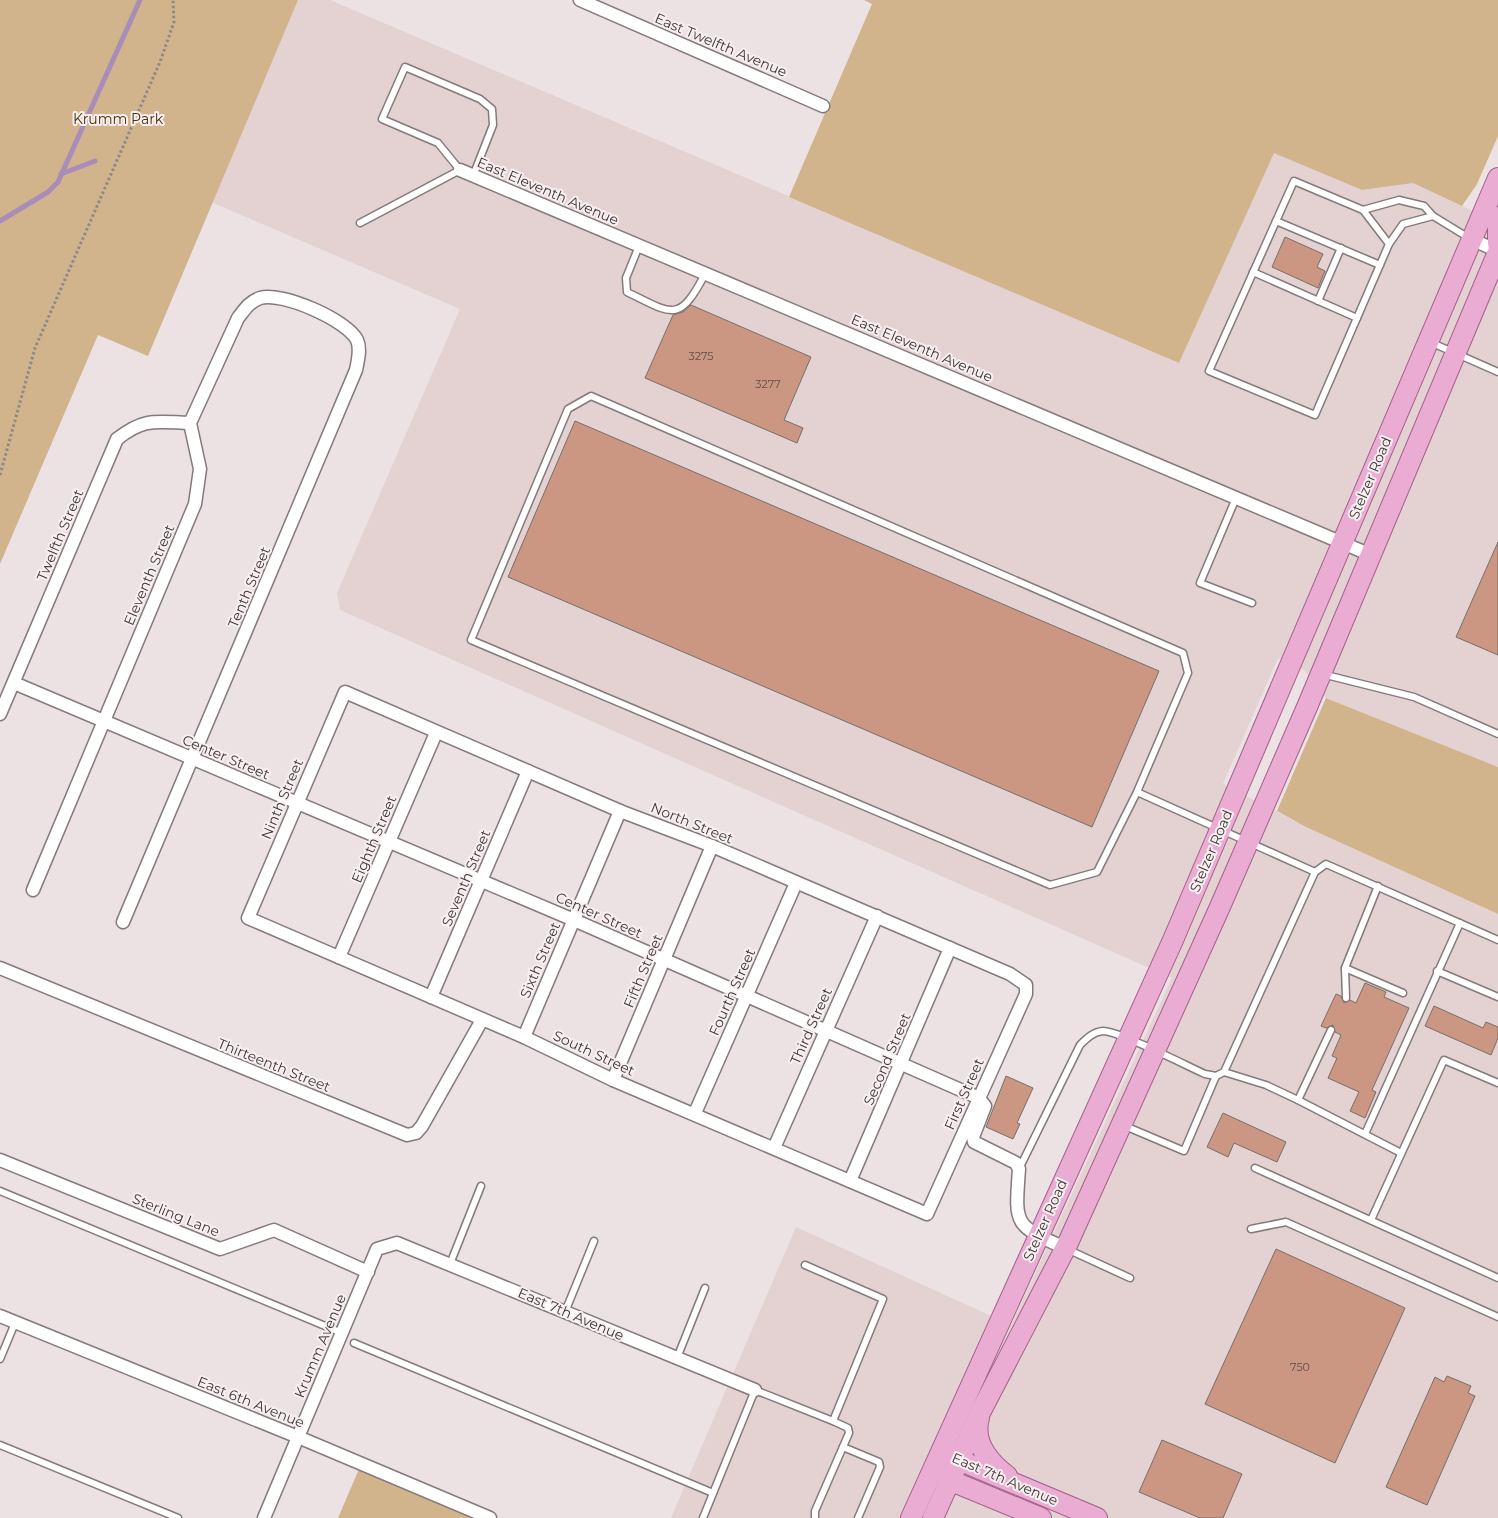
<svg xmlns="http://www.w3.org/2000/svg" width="1498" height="1518" font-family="Montserrat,sans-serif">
<rect width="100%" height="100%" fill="#ece2e3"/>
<path fill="#e4d2d3" d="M 298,0 L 330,0 L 1179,363 L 1274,152 L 1362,190 L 1413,183 L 1498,223 L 1498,767 L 1326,698 L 1304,670 L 1278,658 L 1223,784 L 1306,827 L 1498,914 L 1498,1518 L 671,1518 L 796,1227 L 1011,1325 L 1172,978 L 340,610 L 337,593 L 460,309 L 211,202 Z"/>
<g fill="#d1b38c">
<path d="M 0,0 L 298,0 L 148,356 L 98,335 L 0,564 Z"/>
<path d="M 864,0 L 1498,0 L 1498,136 L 1477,184 L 1462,206 L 1413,183 L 1362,190 L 1274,153 L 1179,363 L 789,197 L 872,4 Z"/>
<path d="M 1326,698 L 1498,767 L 1498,914 L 1306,827 L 1277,811 Z"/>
<path d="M 359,1469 L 481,1518 L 338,1518 Z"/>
</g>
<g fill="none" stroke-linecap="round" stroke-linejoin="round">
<g stroke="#a98db9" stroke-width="5">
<path d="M 61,174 L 95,161"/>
<path d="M 0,221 L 48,192 L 58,182 L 140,0"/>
</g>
</g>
<g fill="#cc9782" stroke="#766e6b">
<path d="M 1285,237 L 1323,254 L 1317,267 L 1325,271 L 1318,288 L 1272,267 Z"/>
<path d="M 691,305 L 811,357 L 784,420 L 803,428 L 797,443 L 645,378 L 673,315 L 683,312 Z"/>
<path d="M 575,421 L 1159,671 L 1092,827 L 508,577 Z"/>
<path d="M 1498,542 L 1498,655 L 1456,637 Z"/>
<path d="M 1365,983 L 1386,992 L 1384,997 L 1409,1008 L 1372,1090 L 1376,1092 L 1365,1118 L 1350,1111 L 1359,1092 L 1328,1078 L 1337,1058 L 1332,1056 L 1341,1035 L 1335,1032 L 1333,1025 L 1326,1028 L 1321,1026 L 1336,994 L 1341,996 L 1344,1003 L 1350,1000 L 1356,1003 Z"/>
<path d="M 1434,1006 L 1483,1028 L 1486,1022 L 1498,1027 L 1498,1038 L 1491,1055 L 1425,1026 Z"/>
<path d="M 1006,1076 L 1033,1088 L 1017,1123 L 1020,1124 L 1013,1139 L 986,1127 Z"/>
<path d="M 1223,1113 L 1286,1142 L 1277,1162 L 1234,1143 L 1228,1157 L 1207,1147 Z"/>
<path d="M 1276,1249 L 1405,1308 L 1335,1463 L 1205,1404 Z"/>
<path d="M 1447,1376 L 1471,1386 L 1468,1393 L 1475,1396 L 1427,1505 L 1386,1487 L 1435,1377 L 1444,1382 Z"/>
<path d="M 1162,1440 L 1242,1474 L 1223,1518 L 1200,1518 L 1139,1492 Z"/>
</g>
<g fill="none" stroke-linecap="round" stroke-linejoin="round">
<defs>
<g id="service">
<path d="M 1363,210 L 1399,200 L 1424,206 L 1433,216 L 1469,238"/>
<path d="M 1276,221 L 1380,265"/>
<path d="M 360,223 L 460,170 L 438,143 L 382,119 L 405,67 L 480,99 L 492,109 L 493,125 L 473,176"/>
<path d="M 1389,244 L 1363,210 L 1294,181 L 1209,371 L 1315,415 L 1389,244 L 1403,224 L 1433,216"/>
<path d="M 639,246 L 626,278 L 627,292 C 672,314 679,324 705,274"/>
<path d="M 1253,272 L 1357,318"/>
<path d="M 1318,301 L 1341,248"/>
<path d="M 1430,342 L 1498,372"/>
<path d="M 1236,498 L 1200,583 L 1252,603"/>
<path d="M 1322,674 L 1414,697 L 1498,734"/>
<path d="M 1315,872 L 1326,864 L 1498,940"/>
<path d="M 1345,968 L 1403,993"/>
<path d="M 1437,971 L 1498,997"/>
<path d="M 1346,998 L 1345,968 L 1378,886"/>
<path d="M 1224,1072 L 1266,1085 L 1298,1100 L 1331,1030"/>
<path d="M 1298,1100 L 1401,1153"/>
<path d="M 1125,1126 L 1184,1151 L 1216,1076"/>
<path d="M 1365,1134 L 1460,923"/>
<path d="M 1255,1168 L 1498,1278"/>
<path d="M 1019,1169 L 1080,1045 C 1087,1038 1093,1032 1103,1031 C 1119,1031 1187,1066 1205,1074 L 1216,1076 L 1224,1072 L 1315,872 L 1137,792 L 1097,872 L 1050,885 L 471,640 L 568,409 L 591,396 L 1183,653 L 1188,673 L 1137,792"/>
<path d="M 0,1191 L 342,1333"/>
<path d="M 1371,1220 L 1444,1060 L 1498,1083"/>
<path d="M 1251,1229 L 1286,1222 L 1498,1317"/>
<path d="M 1069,1250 L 1130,1278"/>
<path d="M 450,1264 L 481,1186"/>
<path d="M 565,1312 L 594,1241"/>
<path d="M 354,1343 L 713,1493"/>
<path d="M 677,1358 L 705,1288"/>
<path d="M 0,1359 L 15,1323"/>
<path d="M 0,1445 L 178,1518"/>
<path d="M 843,1447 L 879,1462 L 880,1467 L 858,1518"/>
<path d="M 703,1518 L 755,1390 L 833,1421 L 883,1299 L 805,1265"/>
<path d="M 815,1518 L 815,1511 L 849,1433 L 848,1428 L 833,1421"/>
</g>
<g id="minor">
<path d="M 580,0 L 823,106"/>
<path d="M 460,170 L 1371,555"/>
<path d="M 1471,239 L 1498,251"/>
<path d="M 14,683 L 574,920 L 979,1098 L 985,1106 L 973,1137 L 974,1142 L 1016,1163 L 1019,1169 C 1015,1225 1013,1225 1065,1248"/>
<path d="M 345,692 L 620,811 L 712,846 L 1010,974 L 1026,985 L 1026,994 L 927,1214 L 613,1080 L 524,1037 L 248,918 Z"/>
<path d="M 0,714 L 117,439 C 145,417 156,422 190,423"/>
<path d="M 33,890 L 195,504 L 200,469 L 190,423 L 238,318 C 245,309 249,302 260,298 C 281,291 347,320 357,340 C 361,349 358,360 356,370 L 123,922"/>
<path d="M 339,957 L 436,733"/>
<path d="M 0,968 L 407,1135 L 416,1133 L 422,1126 L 482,1020"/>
<path d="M 431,997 L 528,771"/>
<path d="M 524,1037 L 620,811"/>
<path d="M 613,1080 L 712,846"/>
<path d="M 695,1113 L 796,883"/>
<path d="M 774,1148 L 877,916"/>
<path d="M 0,1160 L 220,1249 L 274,1230 L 368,1272"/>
<path d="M 850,1181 L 950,948"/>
<path d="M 0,1316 L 298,1437 L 490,1518"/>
<path d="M 264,1518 L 377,1249 L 397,1243 L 755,1390"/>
</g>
<g id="primary">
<path d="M 1498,217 L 1498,244"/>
<path d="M 979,1418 C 972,1442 989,1462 1007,1476"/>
<path d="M 947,1455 L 1097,1518"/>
<path d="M 937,1475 L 1041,1518"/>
<path d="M 911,1518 L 1173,940 L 1498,178"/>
<path d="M 933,1518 L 981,1411 L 1067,1245 L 1219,909 L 1307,707 L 1498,252"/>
</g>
</defs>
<use href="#service" stroke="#837a7a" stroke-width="9"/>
<use href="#minor" stroke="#837a7a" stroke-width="15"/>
<use href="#primary" stroke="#a45f8a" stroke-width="22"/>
<path stroke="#8f8889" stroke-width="3" stroke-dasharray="2.5 2.5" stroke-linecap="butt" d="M 0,475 L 35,348 L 160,62 L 174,22 L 173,0"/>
<use href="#service" stroke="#fff" stroke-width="6"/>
<use href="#minor" stroke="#fff" stroke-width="12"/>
<use href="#primary" stroke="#eaacd3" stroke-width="20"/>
</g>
<g text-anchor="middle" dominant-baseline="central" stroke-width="4" stroke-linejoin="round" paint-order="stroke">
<g font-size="11" fill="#5f4f4a">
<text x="701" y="356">3275</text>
<text x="768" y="384">3277</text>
<text x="1300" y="1367">750</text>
</g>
<g font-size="14" fill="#3b3738" stroke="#f9eff0">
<text transform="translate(721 45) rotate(23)">East Twelfth Avenue</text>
<text transform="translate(548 191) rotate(23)">East Eleventh Avenue</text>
<text transform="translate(922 348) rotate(23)">East Eleventh Avenue</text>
<text transform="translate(1370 478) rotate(-67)">Stelzer Road</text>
<text transform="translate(60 535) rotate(-67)">Twelfth Street</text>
<text transform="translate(149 575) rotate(-67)">Eleventh Street</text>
<text transform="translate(249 587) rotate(-67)">Tenth Street</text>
<text transform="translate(226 757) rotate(23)">Center Street</text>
<text transform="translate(282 799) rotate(-67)">Ninth Street</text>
<text transform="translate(692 823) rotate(22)">North Street</text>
<text transform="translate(374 839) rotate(-67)">Eighth Street</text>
<text transform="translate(1211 851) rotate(-67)">Stelzer Road</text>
<text transform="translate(466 878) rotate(-67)">Seventh Street</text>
<text transform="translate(599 915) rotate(24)">Center Street</text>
<text transform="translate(540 960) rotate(-67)">Sixth Street</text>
<text transform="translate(643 971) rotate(-67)">Fifth Street</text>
<text transform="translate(732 992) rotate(-66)">Fourth Street</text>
<text transform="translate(811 1026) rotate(-66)">Third Street</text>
<text transform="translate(594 1053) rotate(25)">South Street</text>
<text transform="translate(887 1059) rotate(-67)">Second Street</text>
<text transform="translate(274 1065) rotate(22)">Thirteenth Street</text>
<text transform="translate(964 1094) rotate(-66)">First Street</text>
<text transform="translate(176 1215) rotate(22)">Sterling Lane</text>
<text transform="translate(1045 1220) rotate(-66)">Stelzer Road</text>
<text transform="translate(571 1314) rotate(23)">East 7th Avenue</text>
<text transform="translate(320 1346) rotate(-67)">Krumm Avenue</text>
<text transform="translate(251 1402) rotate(22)">East 6th Avenue</text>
<text transform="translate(1005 1479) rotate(23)">East 7th Avenue</text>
</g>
<g font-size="14" fill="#462f0a" stroke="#f9eff0">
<text x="118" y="119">Krumm Park</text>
</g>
</g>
</svg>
